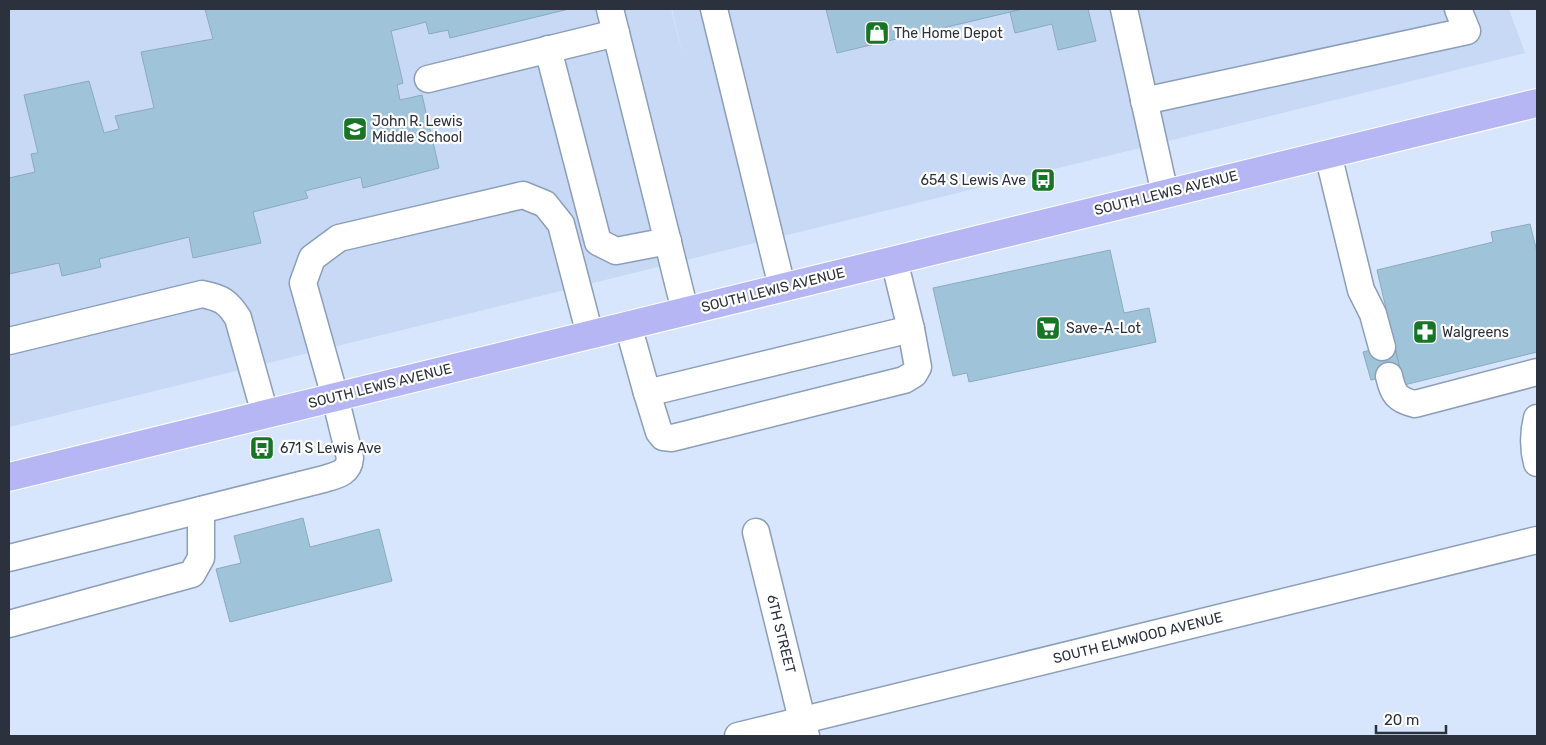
<svg xmlns="http://www.w3.org/2000/svg" width="1546" height="745" font-family="Rubik,sans-serif">
<rect width="100%" height="100%" fill="#d7e6fd"/>
<path fill="#c7d9f4" d="M 9,9 L 671,9 L 684,60 L 672,9 L 1509,9 L 1525,53 L 9,427 Z"/>
<g fill="#9fc4da" stroke="#8baabd">
<path d="M 205,9 L 569,9 L 450,38 L 448,30 L 429,34 L 426,22 L 391,31 L 403,83 L 397,85 L 400,100 L 422,95 L 439,168 L 363,188 L 361,177 L 305,191 L 308,198 L 253,212 L 261,243 L 193,258 L 189,237 L 99,259 L 101,267 L 62,276 L 59,263 L 9,274 L 9,178 L 35,172 L 31,154 L 38,153 L 24,95 L 89,81 L 104,133 L 119,129 L 115,116 L 154,108 L 141,52 L 213,39 Z"/>
<path d="M 826,9 L 1023,9 L 837,53 Z"/>
<path d="M 1023,9 L 1088,9 L 1096,41 L 1058,50 L 1052,24 L 1015,33 L 1010,12 Z"/>
<path d="M 1530,224 L 1537,252 L 1537,352 L 1404,385 L 1377,270 L 1493,242 L 1491,232 Z"/>
<path d="M 1110,250 L 1124,313 L 1149,308 L 1156,342 L 969,382 L 967,373 L 953,376 L 933,288 Z"/>
<path d="M 1394,344 L 1401,373 L 1371,380 L 1363,352 Z"/>
<path d="M 303,518 L 310,547 L 379,529 L 392,581 L 230,622 L 216,569 L 241,563 L 234,536 Z"/>
</g>
<g fill="none" stroke-linecap="round" stroke-linejoin="round">
<defs>
<g id="minor">
<path d="M 610,9 L 685,311"/>
<path d="M 714,9 L 782,287"/>
<path d="M 1124,9 L 1165,194"/>
<path d="M 548,49 L 598,242 L 616,251 L 668,241"/>
<path d="M 428,79 L 616,33"/>
<path d="M 1144,101 L 1467,31 L 1458,9"/>
<path d="M 1328,154 L 1361,290 L 1373,314 L 1382,347"/>
<path d="M 628,325 L 647,393 L 911,329 L 894,260"/>
<path d="M 9,341 L 202,294 C 222,298 228,302 238,318 L 265,414"/>
<path d="M 1389,376 C 1393,394 1397,400 1415,404 L 1537,372"/>
<path d="M 647,393 L 659,432 L 663,437 L 672,438 L 904,380 L 914,374 L 918,367 L 911,329"/>
<path d="M 1537,418 C 1533,434 1533,448 1537,463"/>
<path d="M 756,532 L 806,736"/>
<path d="M 9,558 L 324,479 C 337,475 349,473 350,458 L 335,397 L 303,283 L 312,258 L 339,238 L 523,195 L 545,204 L 561,224 L 590,335"/>
<path d="M 9,624 L 192,574 L 201,558 L 201,510"/>
<path d="M 738,736 L 1537,540"/>
</g>
<path id="major" d="M 9,477 L 1537,103"/>
</defs>
<use href="#minor" stroke="#8d9eb9" stroke-width="29"/>
<use href="#major" stroke="#fff" stroke-width="30"/>
<use href="#minor" stroke="#fff" stroke-width="26"/>
<use href="#major" stroke="#b6b6f4" stroke-width="28"/>
</g>
<defs>
<symbol id="shop-square" viewBox="-11 -11 22 22"><rect x="-9" y="-9" width="18" height="18" rx="4" fill="#177626" stroke="#fff"/><path d="M-5-2.5h2.3a2.7 3.5 0 0 1 5.4 0H5L5.5 6h-11ZM-1.5-2.5h3a1.5 2.3 0 0 0-3 0Z" fill="#fff"/></symbol>
<symbol id="school-square" viewBox="-11 -11 22 22"><rect x="-9" y="-9" width="18" height="18" rx="4" fill="#177626" stroke="#fff"/><path d="M0-5L7-2L0 1L-7-2ZM-4 1L0 2.5L4 1V4Q0 6-4 4Z" fill="#fff"/></symbol>
<symbol id="bus-square" viewBox="-11 -11 22 22"><rect x="-9" y="-9" width="18" height="18" rx="4" fill="#177626" stroke="#fff"/><path d="M-5-6H5V4H4V6H2V4H-2V6H-4V4H-5ZM-3.5-4V0h7V-4ZM-3.5 1.2v1.5H-2V1.2ZM2 1.2v1.5H3.5V1.2Z" fill="#fff"/></symbol>
<symbol id="supermarket-square" viewBox="-11 -11 22 22"><rect x="-9" y="-9" width="18" height="18" rx="4" fill="#177626" stroke="#fff"/><path d="M-6-5.5h2.5l.6 2H6L4.5 2H-2.5L-4.4-4H-6ZM-1.5 3.2a1.3 1.3 0 1 0 .1 0ZM3 3.2a1.3 1.3 0 1 0 .1 0Z" fill="#fff"/></symbol>
<symbol id="pharmacy-square" viewBox="-11 -11 22 22"><rect x="-9" y="-9" width="18" height="18" rx="4" fill="#177626" stroke="#fff"/><path d="M-2-6h4v4h4v4h-4v4h-4v-4h-4v-4h4Z" fill="#fff"/></symbol>
</defs>
<g fill-rule="evenodd">
<use href="#shop-square" x="863" y="19" width="28" height="28"/>
<use href="#school-square" x="341" y="115" width="28" height="28"/>
<use href="#bus-square" x="1029" y="166" width="28" height="28"/>
<use href="#supermarket-square" x="1034" y="314" width="28" height="28"/>
<use href="#pharmacy-square" x="1411" y="318" width="28" height="28"/>
<use href="#bus-square" x="248" y="434" width="28" height="28"/>
</g>
<g text-anchor="middle" dominant-baseline="central" stroke-width="4.5" stroke-linejoin="round" paint-order="stroke">
<g font-size="14" fill="#2b323d" stroke="#fff" text-anchor="start">
<text x="894" y="33">The Home Depot</text>
<text x="372" y="121">John R. Lewis<tspan x="372" dy="16">Middle School</tspan></text>
<text x="1026" y="180" text-anchor="end">654 S Lewis Ave</text>
<text x="1066" y="328">Save-A-Lot</text>
<text x="1442" y="332">Walgreens</text>
<text x="280" y="448">671 S Lewis Ave</text>
</g>
<g font-size="14" fill="#2b323d" stroke="#fff">
<text transform="translate(1166 193) rotate(-14)">SOUTH LEWIS AVENUE</text>
<text transform="translate(773 290) rotate(-14)">SOUTH LEWIS AVENUE</text>
<text transform="translate(380 386) rotate(-14)">SOUTH LEWIS AVENUE</text>
<text transform="translate(781 634) rotate(76)">6TH STREET</text>
<text transform="translate(1138 638) rotate(-14)">SOUTH ELMWOOD AVENUE</text>
</g>
</g>
<rect width="1546" height="745" fill="none" stroke="#2b323d" stroke-width="20"/>
<path d="M1376 725v8h70v-8" fill="none" stroke="#2b323d" stroke-width="2.5"/>
<text x="1384" y="725" font-size="15" fill="#2b323d" stroke="#ffffff" stroke-width="4" paint-order="stroke">20 m</text>
</svg>
